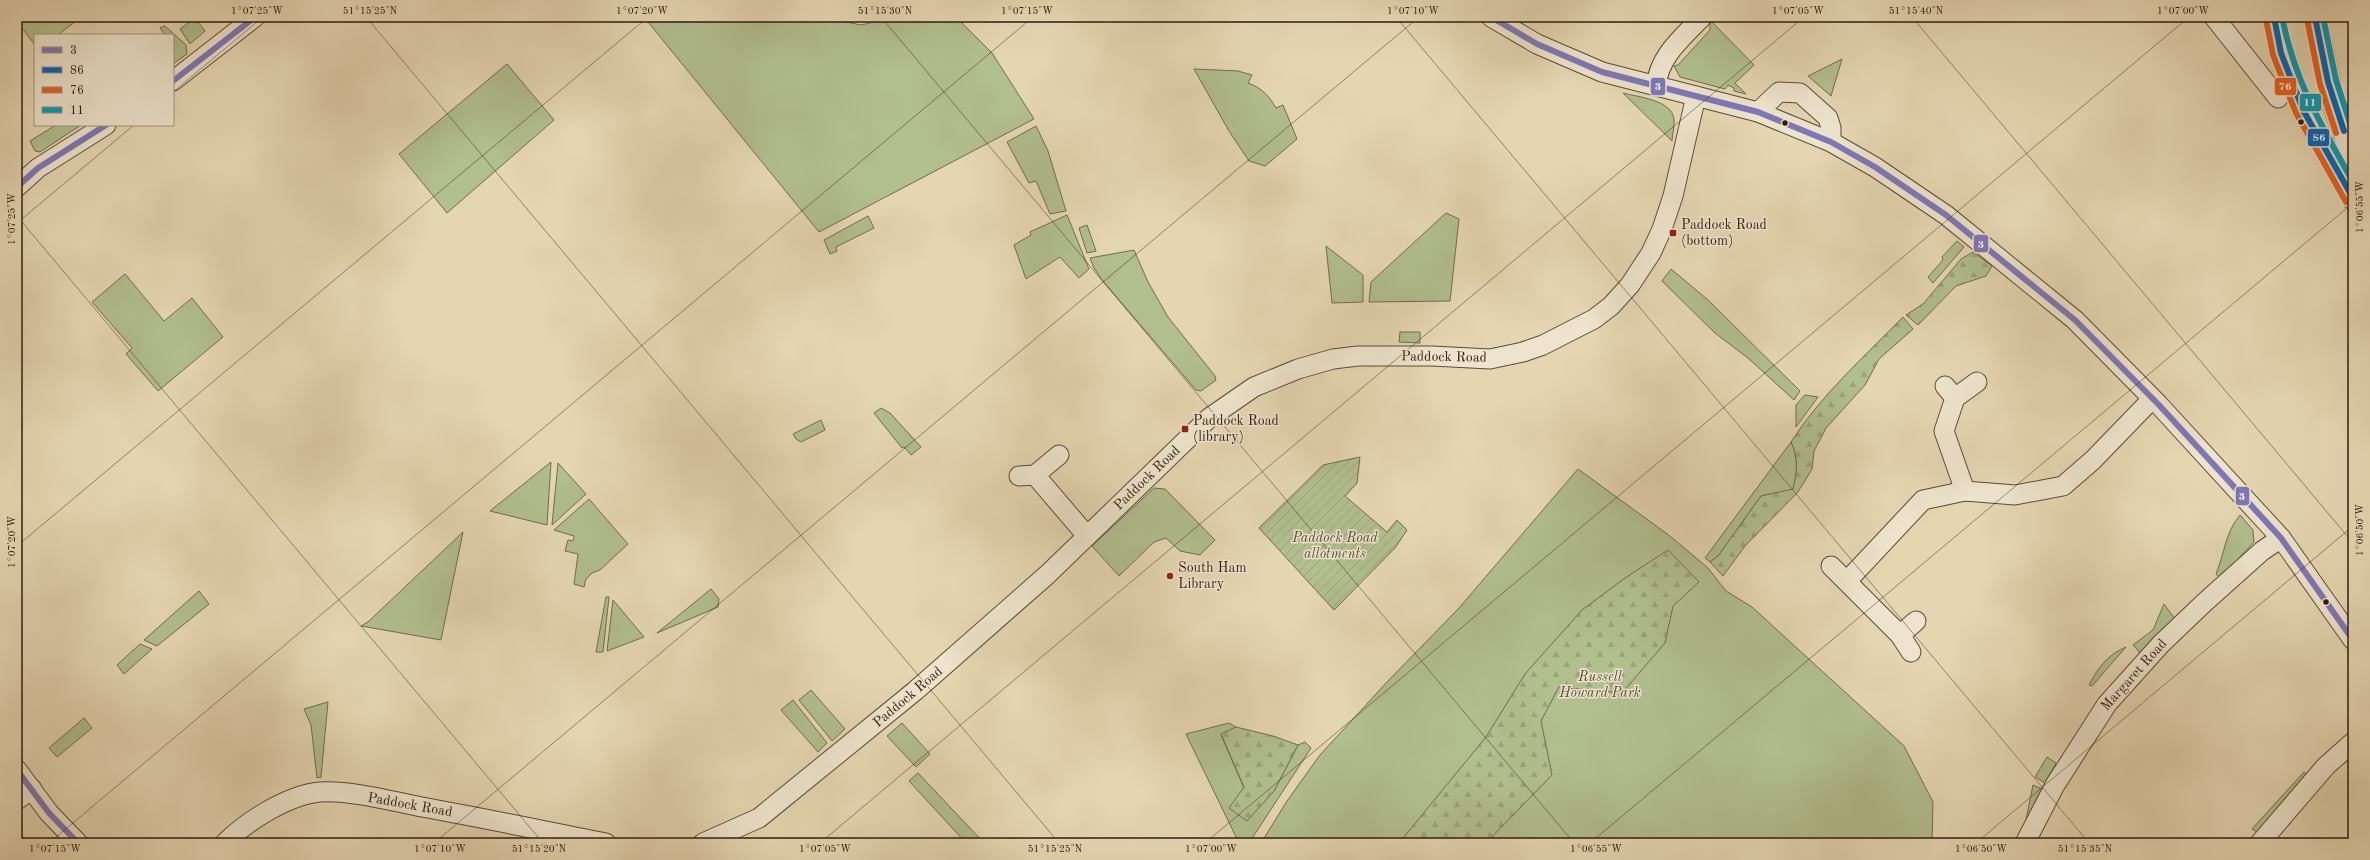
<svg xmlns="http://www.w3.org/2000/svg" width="2370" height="860" font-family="'Old Standard TT',serif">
<defs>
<pattern id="forest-firs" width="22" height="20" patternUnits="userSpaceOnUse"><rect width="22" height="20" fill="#b1be8e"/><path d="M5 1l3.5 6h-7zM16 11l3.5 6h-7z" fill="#99a379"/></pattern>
<pattern id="garden-furrows" width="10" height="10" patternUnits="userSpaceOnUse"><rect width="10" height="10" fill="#b1be8e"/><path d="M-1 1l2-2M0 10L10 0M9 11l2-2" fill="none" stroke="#99a379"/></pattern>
</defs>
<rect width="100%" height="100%" fill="#e5d6b2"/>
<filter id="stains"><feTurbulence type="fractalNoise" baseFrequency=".005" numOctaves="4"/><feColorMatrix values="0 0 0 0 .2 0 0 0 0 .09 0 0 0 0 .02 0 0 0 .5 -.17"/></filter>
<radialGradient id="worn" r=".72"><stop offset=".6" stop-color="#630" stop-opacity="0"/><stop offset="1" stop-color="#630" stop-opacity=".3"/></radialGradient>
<g fill="#b1be8e" stroke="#706c4e">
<path d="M 17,17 L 81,17 L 58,35 L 35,35 L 35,45 L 19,24 L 17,26 Z"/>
<path d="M 644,17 L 822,17 L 861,25 L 895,17 L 956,17 L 992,53 L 1034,119 L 819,232 Z"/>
<path d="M 195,18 L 205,31 L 190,44 L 180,29 Z"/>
<path d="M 1710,20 L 1754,65 L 1735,83 L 1746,94 L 1734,91 L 1734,88 L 1728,85 L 1725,89 L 1680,77 L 1674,66 L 1678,65 L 1710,30 Z"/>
<path d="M 165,26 L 186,45 L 187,54 L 173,64 L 173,35 L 165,35 L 160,28 Z"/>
<path d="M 1842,59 L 1831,96 L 1808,76 Z"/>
<path d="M 507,64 L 554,120 L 447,213 L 399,154 Z"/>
<path d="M 1194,69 L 1238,71 L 1252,75 L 1248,83 C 1262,88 1269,96 1276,108 L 1283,105 L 1297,139 L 1265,166 L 1249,161 L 1229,131 Z"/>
<path d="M 1623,93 C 1638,97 1672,100 1674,119 C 1675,126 1672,135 1672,141 Z"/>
<path d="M 56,125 L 81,125 L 40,152 L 35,151 L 30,141 Z"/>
<path d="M 1036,126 L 1048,151 L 1066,211 L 1050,214 L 1036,181 L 1029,183 L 1007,142 Z"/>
<path d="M 1446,213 L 1459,219 L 1450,301 L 1369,302 L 1371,282 Z"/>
<path d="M 1067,215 L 1089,269 L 1079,278 L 1060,257 L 1026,279 L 1014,245 L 1031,235 L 1030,232 Z"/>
<path d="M 868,216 L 874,228 L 836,247 L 837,251 L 830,254 L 824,240 Z"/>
<path d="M 1087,225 L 1096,251 L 1087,253 L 1079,228 Z"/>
<path d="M 1957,241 L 1964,247 L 1933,283 L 1928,277 L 1943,260 L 1942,257 Z"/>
<path d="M 1326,246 L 1363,275 L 1363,302 L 1332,303 Z"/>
<path d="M 1134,250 L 1148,282 L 1168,317 L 1215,376 L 1216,380 L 1201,391 L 1196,390 L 1102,280 L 1094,268 L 1090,258 Z"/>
<path d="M 1671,269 L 1708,300 L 1800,391 L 1794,400 L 1748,358 L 1715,333 L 1662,281 Z"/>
<path d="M 125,274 L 164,321 L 192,298 L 223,337 L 158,391 L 126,354 L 132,348 L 92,302 Z"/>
<path d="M 1400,332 L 1420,332 L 1420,343 L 1399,342 Z"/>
<path d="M 1805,395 L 1818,397 L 1796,427 L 1796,405 Z"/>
<path d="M 881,408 L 890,413 L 921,447 L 911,455 L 904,447 L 902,448 L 874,413 Z"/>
<path d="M 821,420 L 825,430 L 801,442 L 796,439 L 793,434 Z"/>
<path d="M 1791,442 C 1799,459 1797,472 1793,490 L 1761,496 L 1718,556 L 1710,562 L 1705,558 Z"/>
<path d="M 551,462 L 547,525 L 490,511 Z"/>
<path d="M 558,463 L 586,494 L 552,525 Z"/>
<path d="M 1578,469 L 1670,536 L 1708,568 L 1726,591 L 1752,607 L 1904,746 L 1933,802 L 1932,843 L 1261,843 L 1287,801 L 1320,755 L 1387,682 L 1459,608 Z"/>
<path d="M 1154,488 L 1165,489 L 1215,540 L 1200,555 L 1180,551 L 1166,538 L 1154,542 L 1119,576 L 1092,546 Z"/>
<path d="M 589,499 L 628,544 L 600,570 L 592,573 L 586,579 L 584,587 L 574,584 L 578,554 L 565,551 L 568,540 L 573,541 L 574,536 L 554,530 Z"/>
<path d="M 2240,515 L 2253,530 L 2254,542 L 2220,578 L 2216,574 C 2225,552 2225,533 2240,515 Z"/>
<path d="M 463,532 L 441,640 L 361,626 L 368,622 Z"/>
<path d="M 711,589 L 719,599 L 718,607 L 657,633 Z"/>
<path d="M 199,591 L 209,604 L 157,646 L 144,640 Z"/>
<path d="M 606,597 L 609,597 L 603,652 L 596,652 Z"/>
<path d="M 613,600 L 644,637 L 607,651 Z"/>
<path d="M 2164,604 L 2175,619 L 2141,654 L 2133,645 L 2153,630 Z"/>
<path d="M 140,644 L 152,649 L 124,674 L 117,665 Z"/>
<path d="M 2126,647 L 2092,686 L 2089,685 C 2098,668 2107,655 2126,647 Z"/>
<path d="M 811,690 L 845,729 L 832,741 L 799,700 Z"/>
<path d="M 793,700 L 827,743 L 818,752 L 781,710 Z"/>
<path d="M 328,702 L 321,777 L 317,778 L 311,725 L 304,709 Z"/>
<path d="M 84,718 L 92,728 L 57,757 L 49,748 Z"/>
<path d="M 902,723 L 930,754 L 916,767 L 887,736 Z"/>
<path d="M 1229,723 L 1236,727 L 1221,735 L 1244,788 L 1274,791 L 1298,745 L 1305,742 L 1311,748 L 1249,843 L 1239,843 L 1186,734 Z"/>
<path d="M 2047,757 L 2056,763 L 2045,783 L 2035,777 Z"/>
<path d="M 2304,772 L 2306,774 L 2257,832 L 2252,829 Z"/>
<path d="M 918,773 L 984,843 L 966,843 L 909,781 Z"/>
<path d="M 2033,785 L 2042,789 L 2025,825 Z"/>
</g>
<g fill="url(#forest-firs)" stroke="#706c4e">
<path d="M 1973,252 L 1992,266 L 1986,276 L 1956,286 L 1918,325 L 1906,315 L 1923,304 L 1961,259 Z"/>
<path d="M 1903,317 L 1913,329 L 1879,359 L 1865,385 L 1826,428 L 1814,451 L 1812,469 L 1798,492 L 1745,546 L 1723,576 L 1710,562 L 1718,556 L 1761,496 L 1793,489 C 1797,472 1799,459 1791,442 C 1821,395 1864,357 1903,317 Z"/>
<path d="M 1668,550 L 1699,582 L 1673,606 L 1665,643 L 1622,693 L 1559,687 L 1541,721 L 1552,775 L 1486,843 L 1399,843 L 1486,737 L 1525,674 L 1582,610 L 1625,578 Z"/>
<path d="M 1236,727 L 1273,736 L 1298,745 L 1274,791 L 1247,821 L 1229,808 L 1244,787 L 1221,734 Z"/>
</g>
<path fill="url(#garden-furrows)" stroke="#706c4e" d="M 1360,457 L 1357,483 L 1345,496 L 1387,532 L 1397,520 L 1407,530 L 1395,548 L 1334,610 L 1259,528 L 1323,465 Z"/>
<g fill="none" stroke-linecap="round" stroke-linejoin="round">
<defs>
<g id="minor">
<path d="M 1491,17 L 1537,44 L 1602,72 L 1758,112 L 1831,142 L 1875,167 L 1946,215 L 2075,320 L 2159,405 L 2281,538 L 2353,640"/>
<path d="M 2214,17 L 2278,98"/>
<path d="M 173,81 L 255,17"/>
<path d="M 1656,86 C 1659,56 1682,38 1702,17"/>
<path d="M 1758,112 L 1779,92 L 1800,93 L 1828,118 L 1831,128 L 1831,142"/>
<path d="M 17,187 L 38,168 L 106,125"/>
<path d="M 1945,386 L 1955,398 L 1977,382"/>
<path d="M 1955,398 L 1944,431 L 1965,491"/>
<path d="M 1035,475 L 1087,536"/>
<path d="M 1019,476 L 1035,475 L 1059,455"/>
<path d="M 1831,566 L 1900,635 L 1911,652"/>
<path d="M 1847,581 L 1923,500 L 1965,491 L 2015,495 L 2063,486 L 2093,460 L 2152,399"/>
<path d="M 1900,635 L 1916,621"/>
<path d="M 17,770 L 49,813 L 78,843"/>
<path d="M 17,800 L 32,789"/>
<path d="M 225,843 C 247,821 288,795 320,792 C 350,790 392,801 422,807 C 483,818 545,831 606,843"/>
<path d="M 703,843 L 759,818 L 915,691 L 1048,574 L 1209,418 L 1254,387 L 1298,369 L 1333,359 L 1358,356 L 1432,356 L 1490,359 L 1523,352 L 1543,345 L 1594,319 L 1611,306 L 1630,285 L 1651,253 L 1662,229 L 1673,196 L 1696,96"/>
<path d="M 2025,843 L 2055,785 L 2107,704 L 2161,644 L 2205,602 L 2262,551 L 2281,538"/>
<path d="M 2260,843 L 2326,766 L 2353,742"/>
</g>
<g id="tertiary">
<path d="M 2274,17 L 2281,53 L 2303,110 L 2353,198"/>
<path d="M 2315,17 L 2333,101 L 2353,158"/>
</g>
</defs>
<use href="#minor" stroke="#5d4a36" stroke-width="21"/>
<use href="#tertiary" stroke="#5d4a36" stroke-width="24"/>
<use href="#minor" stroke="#eee4cd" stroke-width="19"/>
<use href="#tertiary" stroke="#eee4cd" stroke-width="22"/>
<defs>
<g id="bus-1">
<path d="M 1491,17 L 1537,44 L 1602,72 L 1758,112 L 1831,142 L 1875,167 L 1946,215 L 2075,320 L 2159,405 L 2281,538 L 2353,640"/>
<path d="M 173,81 L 255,17"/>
<path d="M 17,187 L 38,168 L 106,125"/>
<path d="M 17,770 L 49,813 L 78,843"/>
</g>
<g id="bus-2">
<path d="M 2274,17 L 2281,53 L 2303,110 L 2353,198"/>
<path d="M 2315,17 L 2328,82 L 2344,131"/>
</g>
<g id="bus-3">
<path d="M 2266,19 L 2273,55 L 2296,113 L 2346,202"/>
<path d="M 2307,19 L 2320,84 L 2336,133"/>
</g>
<g id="bus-4">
<path d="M 2282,17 C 2295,82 2321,125 2353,182"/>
<path d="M 2323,17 L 2336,80 L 2352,129"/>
</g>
</defs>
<use href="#bus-1" stroke="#eee4cd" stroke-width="9"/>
<use href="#bus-2" stroke="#eee4cd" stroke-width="9"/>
<use href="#bus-3" stroke="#eee4cd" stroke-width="9"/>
<use href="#bus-4" stroke="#eee4cd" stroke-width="9"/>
<use href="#bus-1" stroke="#7e78b8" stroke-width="6"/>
<use href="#bus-2" stroke="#0065bd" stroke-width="6"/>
<use href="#bus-3" stroke="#e86121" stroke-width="6"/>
<use href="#bus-4" stroke="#059bbb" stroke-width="6"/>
</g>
<path fill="none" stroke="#301b0d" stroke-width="1" stroke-opacity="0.45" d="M 366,17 L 1059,843M 881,17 L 1574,843M 1396,17 L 2089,843M 1912,17 L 2353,543M 173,92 L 263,17M 17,216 L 543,843M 17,223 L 134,125M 17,546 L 648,17M 17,830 L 28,843M 49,843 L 1033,17M 434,843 L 1419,17M 820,843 L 1804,17M 1205,843 L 2189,17M 1590,843 L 2353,203M 1976,843 L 2353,526"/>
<g fill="#301b0d" stroke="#eee4cd" stroke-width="1.5">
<circle cx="2301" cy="122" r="3.5"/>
<circle cx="1785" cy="123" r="3.5"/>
<circle cx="2326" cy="602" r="3.5"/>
</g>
<g fill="#8f2418" stroke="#eee4cd" stroke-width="1.5">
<rect x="1669" y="229" width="8" height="8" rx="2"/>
<rect x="1181" y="425" width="8" height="8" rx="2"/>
<circle cx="1170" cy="576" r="4"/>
</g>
<g text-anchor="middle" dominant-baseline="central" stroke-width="3" stroke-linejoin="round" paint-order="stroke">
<g font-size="14" fill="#301b0d" stroke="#eee4cd" text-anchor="start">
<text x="1681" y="225">Paddock Road<tspan x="1681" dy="16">(bottom)</tspan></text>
<text x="1193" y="421">Paddock Road<tspan x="1193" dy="16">(library)</tspan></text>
<text x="1178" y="568">South Ham<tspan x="1178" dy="16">Library</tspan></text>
</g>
<g font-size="14" fill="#301b0d" stroke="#eee4cd">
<text transform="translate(1444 357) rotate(1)">Paddock Road</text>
<text transform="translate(1147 478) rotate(-44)">Paddock Road</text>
<text transform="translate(2134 675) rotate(-48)">Margaret Road</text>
<text transform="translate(908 697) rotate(-40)">Paddock Road</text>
<text transform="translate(410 805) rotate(10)">Paddock Road</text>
</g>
<g font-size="14" font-style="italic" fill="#574c34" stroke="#eee4cd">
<text x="1335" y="538">Paddock Road<tspan x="1335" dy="16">allotments</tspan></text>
<text x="1600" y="677">Russell<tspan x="1600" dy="16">Howard Park</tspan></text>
</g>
</g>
<g stroke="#eee4cd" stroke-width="1.5">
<rect x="1650" y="77" width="16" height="19" rx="4" fill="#7e78b8"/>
<rect x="2274" y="77" width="23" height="19" rx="4" fill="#e86121"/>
<rect x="2299" y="93" width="23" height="19" rx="4" fill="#059bbb"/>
<rect x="2307" y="128" width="23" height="19" rx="4" fill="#0065bd"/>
<rect x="1973" y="234" width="16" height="19" rx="4" fill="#7e78b8"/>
<rect x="2235" y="486" width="15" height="20" rx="4" fill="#7e78b8"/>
</g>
<g font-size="11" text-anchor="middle" font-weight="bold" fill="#fff">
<text x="1658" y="90">3</text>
<text x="2285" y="90">76</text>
<text x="2310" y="106">11</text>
<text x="2319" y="141">86</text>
<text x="1981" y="248">3</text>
<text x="2242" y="500">3</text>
</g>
<rect width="2370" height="860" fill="none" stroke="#e5d6b2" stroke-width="44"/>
<rect x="34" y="34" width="140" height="92" fill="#eee4cd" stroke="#a29480"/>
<rect x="42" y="47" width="20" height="6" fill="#7e78b8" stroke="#a29480"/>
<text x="70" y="54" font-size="12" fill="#301b0d">3</text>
<rect x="42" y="67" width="20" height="6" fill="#0065bd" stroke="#a29480"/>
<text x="70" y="74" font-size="12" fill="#301b0d">86</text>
<rect x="42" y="87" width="20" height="6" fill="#e86121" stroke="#a29480"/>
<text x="70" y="94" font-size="12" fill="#301b0d">76</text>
<rect x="42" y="107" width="20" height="6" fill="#059bbb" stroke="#a29480"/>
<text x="70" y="114" font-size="12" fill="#301b0d">11</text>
<rect x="22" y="22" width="2326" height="816" fill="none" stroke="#301b0d" stroke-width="1.5"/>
<g font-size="10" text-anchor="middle" fill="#301b0d">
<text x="257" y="14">1°07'25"W</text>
<text x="370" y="14">51°15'25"N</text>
<text x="642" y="14">1°07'20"W</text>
<text x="885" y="14">51°15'30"N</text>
<text x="1027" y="14">1°07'15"W</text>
<text x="1413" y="14">1°07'10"W</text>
<text x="1798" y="14">1°07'05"W</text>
<text x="1916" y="14">51°15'40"N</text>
<text x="2183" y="14">1°07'00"W</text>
<text transform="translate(2359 207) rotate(-90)" y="4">1°06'55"W</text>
<text transform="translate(11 219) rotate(-90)" y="4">1°07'25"W</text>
<text transform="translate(2359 530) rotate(-90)" y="4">1°06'50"W</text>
<text transform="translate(11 542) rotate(-90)" y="4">1°07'20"W</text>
<text x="55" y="852">1°07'15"W</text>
<text x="440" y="852">1°07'10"W</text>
<text x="539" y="852">51°15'20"N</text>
<text x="825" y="852">1°07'05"W</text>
<text x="1055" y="852">51°15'25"N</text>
<text x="1211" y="852">1°07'00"W</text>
<text x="1596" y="852">1°06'55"W</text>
<text x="1981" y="852">1°06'50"W</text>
<text x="2085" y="852">51°15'35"N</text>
</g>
<rect width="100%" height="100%" filter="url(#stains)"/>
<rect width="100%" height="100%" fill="url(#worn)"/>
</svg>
